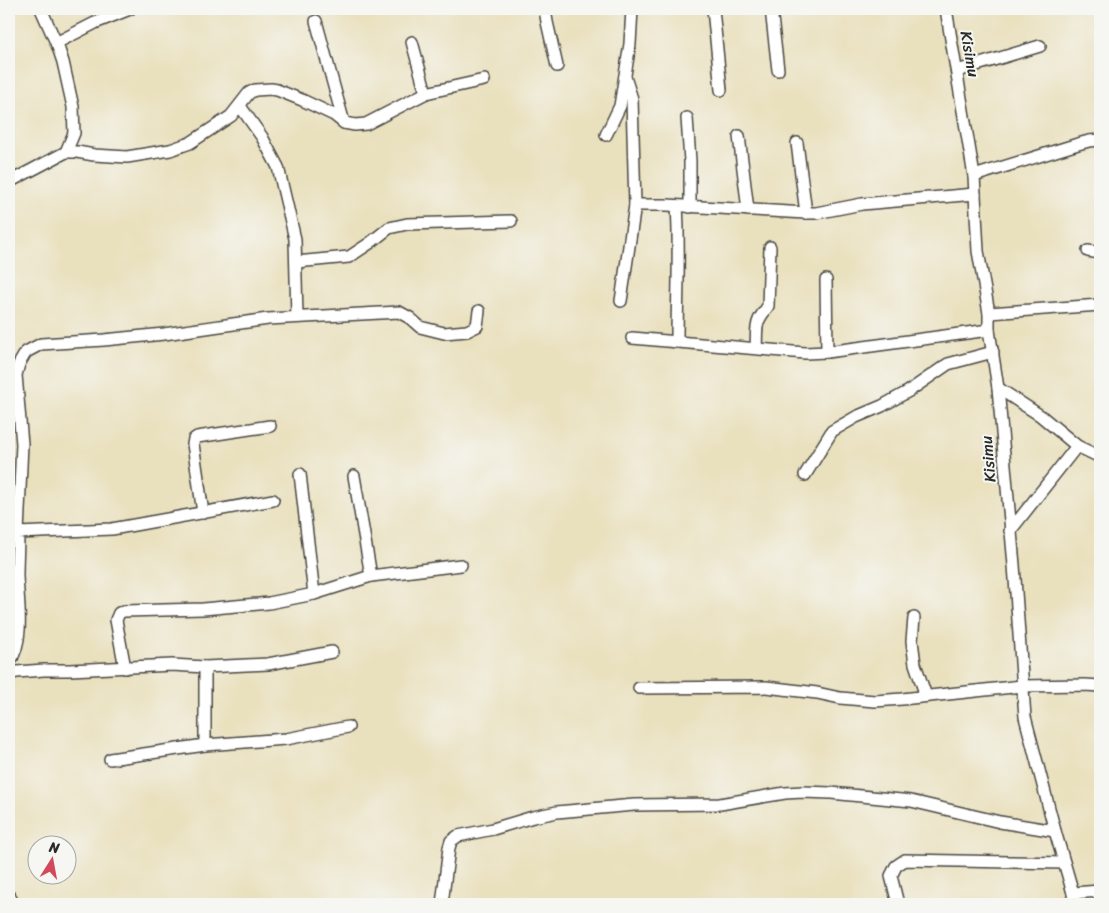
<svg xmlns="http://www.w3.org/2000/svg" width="1109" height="913" font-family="Sriracha,sans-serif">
<rect width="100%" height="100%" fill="#f6f6f2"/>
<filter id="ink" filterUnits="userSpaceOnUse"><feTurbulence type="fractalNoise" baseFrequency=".02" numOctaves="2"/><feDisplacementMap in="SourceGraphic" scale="10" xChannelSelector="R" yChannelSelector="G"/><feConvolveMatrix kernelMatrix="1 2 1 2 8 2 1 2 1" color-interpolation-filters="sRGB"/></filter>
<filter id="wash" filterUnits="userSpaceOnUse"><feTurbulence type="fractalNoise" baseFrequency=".0096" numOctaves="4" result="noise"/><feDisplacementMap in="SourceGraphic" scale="20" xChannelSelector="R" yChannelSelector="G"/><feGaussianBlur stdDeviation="1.12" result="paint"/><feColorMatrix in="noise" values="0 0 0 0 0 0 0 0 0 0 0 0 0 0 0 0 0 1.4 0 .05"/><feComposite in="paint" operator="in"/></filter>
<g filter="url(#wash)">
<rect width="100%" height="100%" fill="#e9e0bd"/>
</g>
<g filter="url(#ink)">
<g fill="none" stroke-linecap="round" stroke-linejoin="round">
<defs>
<g id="minor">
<path d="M 41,9 L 58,47 L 63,62 L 73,107 L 74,133 L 66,152"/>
<path d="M 545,9 L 547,22 L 557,66"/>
<path d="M 713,9 L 721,90"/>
<path d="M 771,9 L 778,70"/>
<path d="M 946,9 L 974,176 L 978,251 L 989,313 L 989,330 L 998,388 L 1014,565 L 1025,717 L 1055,831 L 1073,893 L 1074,904"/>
<path d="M 316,21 L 344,123"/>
<path d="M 412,42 L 426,93"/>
<path d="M 56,43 L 95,23 L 130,9"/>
<path d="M 957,71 L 1040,46"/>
<path d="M 240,106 L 262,137 L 278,167 L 295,239 L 297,317"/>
<path d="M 687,118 L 690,161 L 690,207"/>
<path d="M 606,135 L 620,106 L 630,44 L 632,9"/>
<path d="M 739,136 L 748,210"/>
<path d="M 797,143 L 806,213"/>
<path d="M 974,176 L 1078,144 L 1089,141 L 1100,140"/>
<path d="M 9,182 L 66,152 L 77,152 L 94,155 L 127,157 L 170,150 L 190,143 L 231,116 L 249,93 L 255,90 L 271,89 L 277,90 L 302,100 L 334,115 L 344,123 L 355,125 L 366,124 L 426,93 L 484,80"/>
<path d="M 635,205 L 667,205 L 806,213 L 816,213 L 862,204 L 975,194"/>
<path d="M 1088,251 L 1100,253"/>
<path d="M 296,262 L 349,257 L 370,243 L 389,228 L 407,224 L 511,221"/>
<path d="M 826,280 L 827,352"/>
<path d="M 621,301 L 635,205 L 632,99 L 625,77"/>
<path d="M 989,313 L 1100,305"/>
<path d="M 632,338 L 805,353 L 827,352 L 989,330"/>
<path d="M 677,342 C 677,297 680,251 677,206"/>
<path d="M 756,348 C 757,339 755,328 759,320 C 761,315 765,311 768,306 L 770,247"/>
<path d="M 998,388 L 1041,416 L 1077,446 L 1100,457"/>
<path d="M 300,474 L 314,594"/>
<path d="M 805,475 L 832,431 L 856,417 L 882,406 L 909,391 L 948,364 L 993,352"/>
<path d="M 354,476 L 371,576"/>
<path d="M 203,513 L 193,444 L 194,439 L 197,437 L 270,426"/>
<path d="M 1010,531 L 1077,446"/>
<path d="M 18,533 L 22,444 L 16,375 L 19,364 L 26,352 L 41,344 L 104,340 L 164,334 L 268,319 L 399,312 L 410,318 L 420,327 L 444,333 L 467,331 L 477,326 L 479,311"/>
<path d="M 914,618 L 912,641 L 915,664 L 926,696"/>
<path d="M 9,663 C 25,641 18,602 17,576 C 17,561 18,547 18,533 L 112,529 L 273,500"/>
<path d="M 205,667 L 205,745"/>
<path d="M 125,668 L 116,620 L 119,613 L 124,611 L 203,609 L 269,603 L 314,594 L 371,576 L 461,565"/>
<path d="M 9,674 L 17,672 L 44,670 L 70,670 L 172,665 L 205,667 L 268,664 L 332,652"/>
<path d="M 639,688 L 766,687 L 817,693 L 840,698 L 875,701 L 902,699 L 1022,686 L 1085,685 L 1100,686"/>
<path d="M 110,759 L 205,745 L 286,739 L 348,727"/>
<path d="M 1073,893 L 1100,891"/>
<path d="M 9,896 L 14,904"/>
<path d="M 442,904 L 449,848 L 451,841 L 458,836 L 493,829 L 533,817 L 557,812 L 634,805 L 720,804 L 785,793 L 803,792 L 831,793 L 911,801 L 1000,822 L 1055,831"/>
<path d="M 898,904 L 891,876 L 896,866 L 905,860 L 1064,863"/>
</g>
</defs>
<use href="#minor" stroke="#484641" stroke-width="14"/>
<use href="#minor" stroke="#fff" stroke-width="11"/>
</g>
</g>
<g text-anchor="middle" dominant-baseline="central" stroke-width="4" stroke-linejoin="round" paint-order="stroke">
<g font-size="16" fill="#2b2b2b" stroke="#f6f6f2">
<text transform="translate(970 54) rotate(80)">Kisimu</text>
<text transform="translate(988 459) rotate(-95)">Kisimu</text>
</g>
</g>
<rect width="1109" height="913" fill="none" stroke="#f6f6f2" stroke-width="30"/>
<g transform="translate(52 860) rotate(11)"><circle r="24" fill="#f6f6f2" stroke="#a5a5a2"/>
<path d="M0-4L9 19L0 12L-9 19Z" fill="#d1495b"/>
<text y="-8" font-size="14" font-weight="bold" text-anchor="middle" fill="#2b2b2b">N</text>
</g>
</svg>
